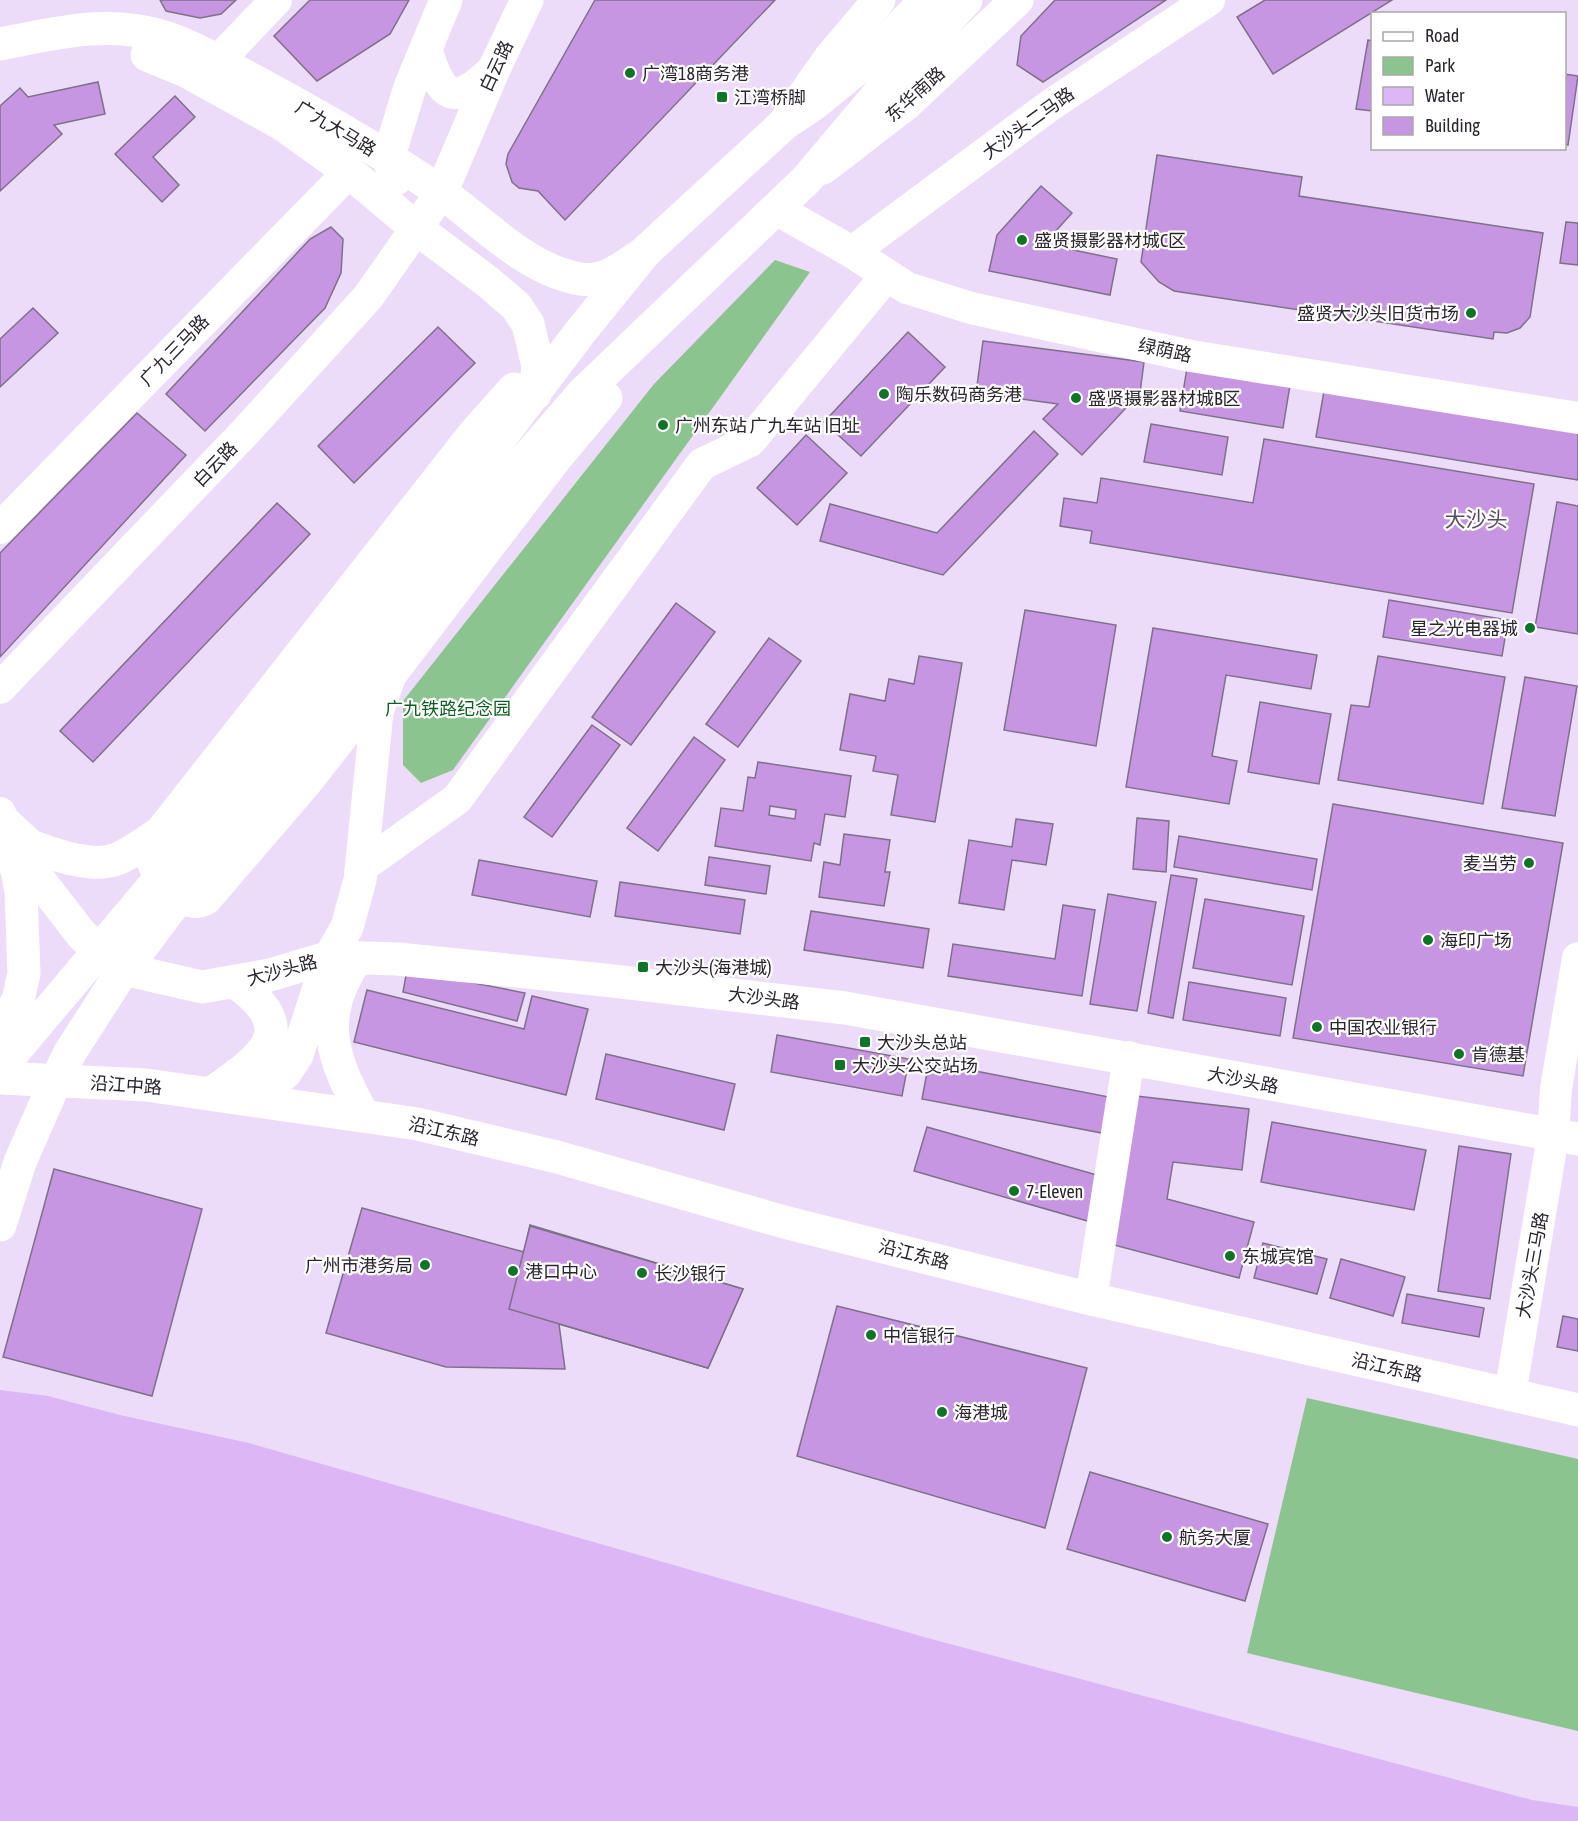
<svg xmlns="http://www.w3.org/2000/svg" width="1578" height="1821" font-family="'Asap Condensed','Noto Sans SC',sans-serif">
<rect width="100%" height="100%" fill="#eddcf9"/>
<g fill="#8cc48f">
<path d="M 775,260 L 810,272 L 453,770 L 421,783 L 403,765 L 403,701 L 654,384 Z"/>
<path d="M 1307,1398 L 1578,1459 L 1578,1731 L 1247,1653 Z"/>
</g>
<path fill="#dcb6f5" d="M 0,1390 L 48,1396 L 120,1415 L 249,1443 L 924,1637 L 1532,1800 L 1578,1807 L 1578,1821 L 0,1821 Z"/>
<g fill="#c696e3" stroke="#7f7089" stroke-width="1.5" fill-rule="evenodd">
<path d="M 160,0 L 236,0 L 221,14 L 200,18 L 166,11 Z"/>
<path d="M 310,0 L 409,0 L 390,34 L 317,81 L 274,36 Z"/>
<path d="M 595,0 L 775,0 L 565,220 L 538,191 L 519,188 L 512,182 L 506,164 L 508,154 Z"/>
<path d="M 1055,0 L 1166,0 L 1043,82 L 1017,65 L 1021,36 Z"/>
<path d="M 1265,0 L 1392,0 L 1273,74 L 1237,17 Z"/>
<path d="M 1368,40 L 1372,41 L 1372,111 L 1356,109 Z"/>
<path d="M 1564,74 L 1578,76 L 1568,145 L 1564,144 Z"/>
<path d="M 98,82 L 105,114 L 54,125 L 62,134 L 0,191 L 0,106 L 20,88 L 28,97 Z"/>
<path d="M 175,96 L 195,117 L 153,157 L 179,185 L 162,202 L 115,154 Z"/>
<path d="M 1157,155 L 1302,177 L 1299,196 L 1543,233 L 1530,317 L 1520,328 L 1507,333 L 1494,332 L 1493,339 L 1174,291 L 1159,282 L 1141,262 Z"/>
<path d="M 1041,186 L 1072,213 L 1044,244 L 1117,259 L 1110,295 L 989,271 L 997,235 Z"/>
<path d="M 1566,222 L 1578,223 L 1578,265 L 1560,263 Z"/>
<path d="M 331,227 L 343,239 L 341,273 L 325,308 L 205,431 L 166,394 L 310,239 Z"/>
<path d="M 33,308 L 58,333 L 0,387 L 0,339 Z"/>
<path d="M 438,327 L 475,363 L 354,483 L 318,446 Z"/>
<path d="M 908,332 L 945,367 L 861,456 L 824,422 Z"/>
<path d="M 983,341 L 1144,362 L 1140,393 L 1082,455 L 1043,419 L 1058,404 L 976,393 Z"/>
<path d="M 1187,368 L 1290,385 L 1283,428 L 1180,411 Z"/>
<path d="M 1324,391 L 1578,433 L 1578,480 L 1316,437 Z"/>
<path d="M 137,413 L 186,455 L 0,657 L 0,553 Z"/>
<path d="M 1151,424 L 1228,437 L 1222,475 L 1144,462 Z"/>
<path d="M 1034,431 L 1058,454 L 943,575 L 820,541 L 830,504 L 937,533 Z"/>
<path d="M 806,435 L 847,473 L 797,525 L 757,488 Z"/>
<path d="M 1264,439 L 1534,484 L 1512,613 L 1090,543 L 1092,531 L 1060,526 L 1064,498 L 1097,503 L 1101,478 L 1253,503 Z"/>
<path d="M 1557,502 L 1578,506 L 1578,634 L 1535,627 Z"/>
<path d="M 277,503 L 310,534 L 93,762 L 60,731 Z"/>
<path d="M 1389,600 L 1508,620 L 1502,656 L 1383,637 Z"/>
<path d="M 676,603 L 715,632 L 631,745 L 592,717 Z"/>
<path d="M 1025,610 L 1116,625 L 1096,746 L 1004,730 Z"/>
<path d="M 1153,628 L 1317,655 L 1311,689 L 1226,675 L 1212,756 L 1237,761 L 1229,804 L 1126,787 Z"/>
<path d="M 769,638 L 801,661 L 738,747 L 706,724 Z"/>
<path d="M 919,656 L 962,663 L 935,822 L 891,815 L 898,775 L 873,771 L 876,756 L 840,750 L 850,694 L 885,701 L 889,679 L 914,684 Z"/>
<path d="M 1378,656 L 1505,677 L 1483,804 L 1338,780 L 1351,705 L 1369,707 Z"/>
<path d="M 1525,677 L 1577,686 L 1555,816 L 1502,808 Z"/>
<path d="M 1260,702 L 1331,714 L 1319,784 L 1248,772 Z"/>
<path d="M 592,725 L 620,745 L 552,837 L 524,817 Z"/>
<path d="M 694,737 L 725,760 L 658,851 L 627,828 Z"/>
<path d="M 758,762 L 851,776 L 845,817 L 825,814 L 820,845 L 814,843 L 811,861 L 715,846 L 721,808 L 743,811 L 748,777 L 755,778 ZM 770,806 L 796,810 L 795,819 L 769,815 Z"/>
<path d="M 1333,804 L 1563,843 L 1523,1076 L 1293,1038 Z"/>
<path d="M 1137,818 L 1169,821 L 1166,872 L 1133,869 Z"/>
<path d="M 1016,819 L 1053,824 L 1046,865 L 1012,860 L 1004,910 L 959,903 L 969,840 L 1012,847 Z"/>
<path d="M 844,834 L 890,840 L 885,872 L 890,872 L 884,906 L 819,897 L 824,862 L 840,865 Z"/>
<path d="M 1179,836 L 1317,859 L 1312,890 L 1174,867 Z"/>
<path d="M 709,857 L 770,866 L 766,894 L 705,885 Z"/>
<path d="M 479,860 L 597,881 L 590,917 L 472,895 Z"/>
<path d="M 1171,875 L 1197,879 L 1173,1018 L 1148,1013 Z"/>
<path d="M 620,882 L 745,900 L 740,934 L 615,916 Z"/>
<path d="M 1108,894 L 1156,902 L 1137,1011 L 1090,1004 Z"/>
<path d="M 1205,899 L 1304,916 L 1292,985 L 1193,968 Z"/>
<path d="M 1063,905 L 1095,910 L 1082,996 L 948,976 L 953,944 L 1055,959 Z"/>
<path d="M 811,911 L 929,929 L 923,968 L 804,950 Z"/>
<path d="M 407,970 L 525,993 L 517,1021 L 403,992 Z"/>
<path d="M 1189,982 L 1286,998 L 1280,1036 L 1183,1020 Z"/>
<path d="M 367,990 L 524,1029 L 532,996 L 588,1009 L 566,1095 L 354,1042 Z"/>
<path d="M 777,1035 L 909,1059 L 902,1096 L 771,1072 Z"/>
<path d="M 606,1054 L 735,1084 L 724,1130 L 596,1099 Z"/>
<path d="M 929,1062 L 1109,1097 L 1102,1133 L 922,1099 Z"/>
<path d="M 1136,1096 L 1249,1109 L 1242,1170 L 1173,1162 L 1167,1199 L 1254,1222 L 1239,1278 L 1114,1245 Z"/>
<path d="M 1272,1122 L 1426,1150 L 1414,1210 L 1261,1182 Z"/>
<path d="M 927,1127 L 1104,1177 L 1091,1222 L 914,1171 Z"/>
<path d="M 1459,1146 L 1511,1154 L 1490,1299 L 1438,1291 Z"/>
<path d="M 54,1169 L 202,1209 L 152,1396 L 3,1357 Z"/>
<path d="M 362,1208 L 524,1252 L 530,1225 L 743,1289 L 708,1368 L 559,1324 L 565,1369 L 446,1367 L 326,1333 Z"/>
<path d="M 530,1226 L 743,1289 L 708,1368 L 509,1309 Z"/>
<path d="M 1263,1243 L 1327,1259 L 1317,1294 L 1254,1278 Z"/>
<path d="M 1341,1259 L 1405,1277 L 1393,1316 L 1330,1298 Z"/>
<path d="M 1407,1294 L 1484,1308 L 1479,1337 L 1402,1323 Z"/>
<path d="M 837,1306 L 1087,1368 L 1045,1528 L 797,1456 Z"/>
<path d="M 1563,1316 L 1578,1319 L 1578,1351 L 1557,1347 Z"/>
<path d="M 1090,1472 L 1268,1524 L 1245,1601 L 1067,1549 Z"/>
</g>
<g fill="none" stroke-linecap="round" stroke-linejoin="round">
<g stroke="#fff" stroke-width="32">
<path d="M 426,48 C 441,98 453,109 494,69"/>
<path d="M 218,61 L 276,0"/>
<path d="M 776,209 L 852,252 L 907,288 L 971,308 L 1191,356 L 1578,418"/>
<path d="M 852,252 L 1052,104 L 1209,0"/>
<path d="M 0,528 L 349,172"/>
<path d="M 0,688 L 247,430 L 368,297 L 441,193"/>
<path d="M 0,813 L 3,820 L 31,846"/>
<path d="M 161,832 C 156,840 151,848 152,858 C 153,872 183,904 197,902 C 200,902 203,900 206,899 L 309,779 L 387,679"/>
<path d="M 363,866 L 457,799 L 702,464 L 750,441 L 887,275"/>
<path d="M 1091,1299 L 1129,1057"/>
<path d="M 1510,1395 L 1553,1136 L 1556,1089 L 1578,958"/>
</g>
<g stroke="#fff" stroke-width="33">
<path d="M 0,44 C 53,34 103,20 157,35 C 190,44 221,63 251,79 C 316,114 382,151 442,193 C 484,223 527,270 580,279 C 604,283 623,267 641,255"/>
<path d="M 147,55 L 186,71 L 282,124 L 349,172 L 416,228 L 488,282 L 516,306 L 528,324 L 538,366 L 535,394"/>
<path d="M 785,122 L 830,58 L 879,0"/>
<path d="M 823,168 L 906,104 L 1017,0"/>
<path d="M 396,179 L 388,159 L 410,87 L 446,0"/>
<path d="M 441,193 L 494,69 L 527,0"/>
<path d="M 0,843 L 23,859 L 82,935 L 107,958 L 132,971 L 202,987 L 270,975 L 330,957 L 398,959 L 604,980 L 845,1008 L 1578,1139"/>
<path d="M 357,958 C 316,1017 332,1058 363,1115"/>
<path d="M 0,1030 L 18,1000 L 24,974 L 21,891 L 16,866 L 4,851"/>
<path d="M 0,1078 L 146,1085 L 418,1124 L 557,1157 L 784,1222 L 1091,1299 L 1578,1410"/>
<path d="M 212,1093 C 260,1059 305,1031 235,982"/>
<path d="M 252,1099 L 285,1073 L 297,1055 L 326,966"/>
</g>
<g stroke="#fff" stroke-width="33">
<path d="M 0,836 C 33,844 84,872 117,859 C 133,852 147,842 161,832 L 474,434 L 514,389"/>
<path d="M 330,957 L 347,927 L 360,880 L 377,712 L 390,675 L 555,459 L 606,398"/>
<path d="M 0,1068 L 195,837 L 289,718 L 581,331 L 645,252 L 784,124 L 814,104 L 869,59 L 926,0"/>
<path d="M 0,1225 L 20,1162 L 49,1096 L 69,1054 L 114,984 L 170,909 L 262,798 L 499,490 L 583,393 L 807,179 L 882,90 L 966,0"/>
</g>
</g>
<g fill="#0e7527" stroke="#fff" stroke-width="2">
<circle cx="630" cy="73" r="6"/>
<rect x="716" y="91" width="12" height="12" rx="3"/>
<circle cx="1022" cy="240" r="6"/>
<circle cx="1471" cy="313" r="6"/>
<circle cx="884" cy="394" r="6"/>
<circle cx="1076" cy="398" r="6"/>
<circle cx="663" cy="425" r="6"/>
<circle cx="1530" cy="628" r="6"/>
<circle cx="1529" cy="863" r="6"/>
<circle cx="1428" cy="940" r="6"/>
<rect x="637" y="961" width="12" height="12" rx="3"/>
<circle cx="1317" cy="1027" r="6"/>
<rect x="859" y="1036" width="12" height="12" rx="3"/>
<circle cx="1459" cy="1054" r="6"/>
<rect x="834" y="1059" width="12" height="12" rx="3"/>
<circle cx="1014" cy="1191" r="6"/>
<circle cx="1230" cy="1256" r="6"/>
<circle cx="425" cy="1265" r="6"/>
<circle cx="513" cy="1271" r="6"/>
<circle cx="642" cy="1273" r="6"/>
<circle cx="871" cy="1335" r="6"/>
<circle cx="942" cy="1412" r="6"/>
<circle cx="1167" cy="1537" r="6"/>
</g>
<g text-anchor="middle" dominant-baseline="central" stroke-width="4.5" stroke-linejoin="round" paint-order="stroke">
<g font-size="18" fill="#2a242e" stroke="#fff">
<text transform="translate(496 66) rotate(-65)">白云路</text>
<text transform="translate(915 94) rotate(-42)">东华南路</text>
<text transform="translate(1028 123) rotate(-36)">大沙头二马路</text>
<text transform="translate(336 128) rotate(31)">广九大马路</text>
<text transform="translate(174 350) rotate(-46)">广九三马路</text>
<text transform="translate(1165 350) rotate(12)">绿荫路</text>
<text transform="translate(215 464) rotate(-46)">白云路</text>
<text transform="translate(282 970) rotate(-15)">大沙头路</text>
<text transform="translate(764 998) rotate(7)">大沙头路</text>
<text transform="translate(1243 1080) rotate(11)">大沙头路</text>
<text transform="translate(126 1085) rotate(4)">沿江中路</text>
<text transform="translate(444 1131) rotate(13)">沿江东路</text>
<text transform="translate(914 1254) rotate(14)">沿江东路</text>
<text transform="translate(1532 1265) rotate(-80)">大沙头三马路</text>
<text transform="translate(1387 1367) rotate(13)">沿江东路</text>
</g>
<g font-size="18" fill="#2a242e" stroke="#fff" text-anchor="start">
<text x="642" y="73">广湾18商务港</text>
<text x="734" y="97">江湾桥脚</text>
<text x="1034" y="240">盛贤摄影器材城C区</text>
<text x="1459" y="313" text-anchor="end">盛贤大沙头旧货市场</text>
<text x="896" y="394">陶乐数码商务港</text>
<text x="1088" y="398">盛贤摄影器材城B区</text>
<text x="675" y="425">广州东站 广九车站 旧址</text>
<text x="1518" y="628" text-anchor="end">星之光电器城</text>
<text x="1517" y="863" text-anchor="end">麦当劳</text>
<text x="1440" y="940">海印广场</text>
<text x="655" y="967">大沙头(海港城)</text>
<text x="1329" y="1027">中国农业银行</text>
<text x="877" y="1042">大沙头总站</text>
<text x="1471" y="1054">肯德基</text>
<text x="852" y="1065">大沙头公交站场</text>
<text x="1026" y="1191">7-Eleven</text>
<text x="1242" y="1256">东城宾馆</text>
<text x="413" y="1265" text-anchor="end">广州市港务局</text>
<text x="525" y="1271">港口中心</text>
<text x="654" y="1273">长沙银行</text>
<text x="883" y="1335">中信银行</text>
<text x="954" y="1412">海港城</text>
<text x="1179" y="1537">航务大厦</text>
</g>
<g font-size="18" fill="#0f5e20" stroke="#fff">
<text x="448" y="708">广九铁路纪念园</text>
</g>
<g font-size="21" fill="#5a4c64" stroke="#fff">
<text x="1476" y="519">大沙头</text>
</g>
</g>
<rect x="1371" y="12" width="195" height="138" fill="#ffffff" stroke="#aaa7ab" stroke-width="1.5"/>
<rect x="1383" y="32" width="30" height="9" fill="#ffffff" stroke="#aaa7ab" stroke-width="1.5"/>
<text x="1425" y="42" font-size="18" fill="#2a242e">Road</text>
<rect x="1383" y="57" width="30" height="18" fill="#8cc48f" stroke="#aaa7ab" stroke-width="1.5"/>
<text x="1425" y="72" font-size="18" fill="#2a242e">Park</text>
<rect x="1383" y="87" width="30" height="18" fill="#dcb6f5" stroke="#aaa7ab" stroke-width="1.5"/>
<text x="1425" y="102" font-size="18" fill="#2a242e">Water</text>
<rect x="1383" y="117" width="30" height="18" fill="#c696e3" stroke="#aaa7ab" stroke-width="1.5"/>
<text x="1425" y="132" font-size="18" fill="#2a242e">Building</text>
</svg>
